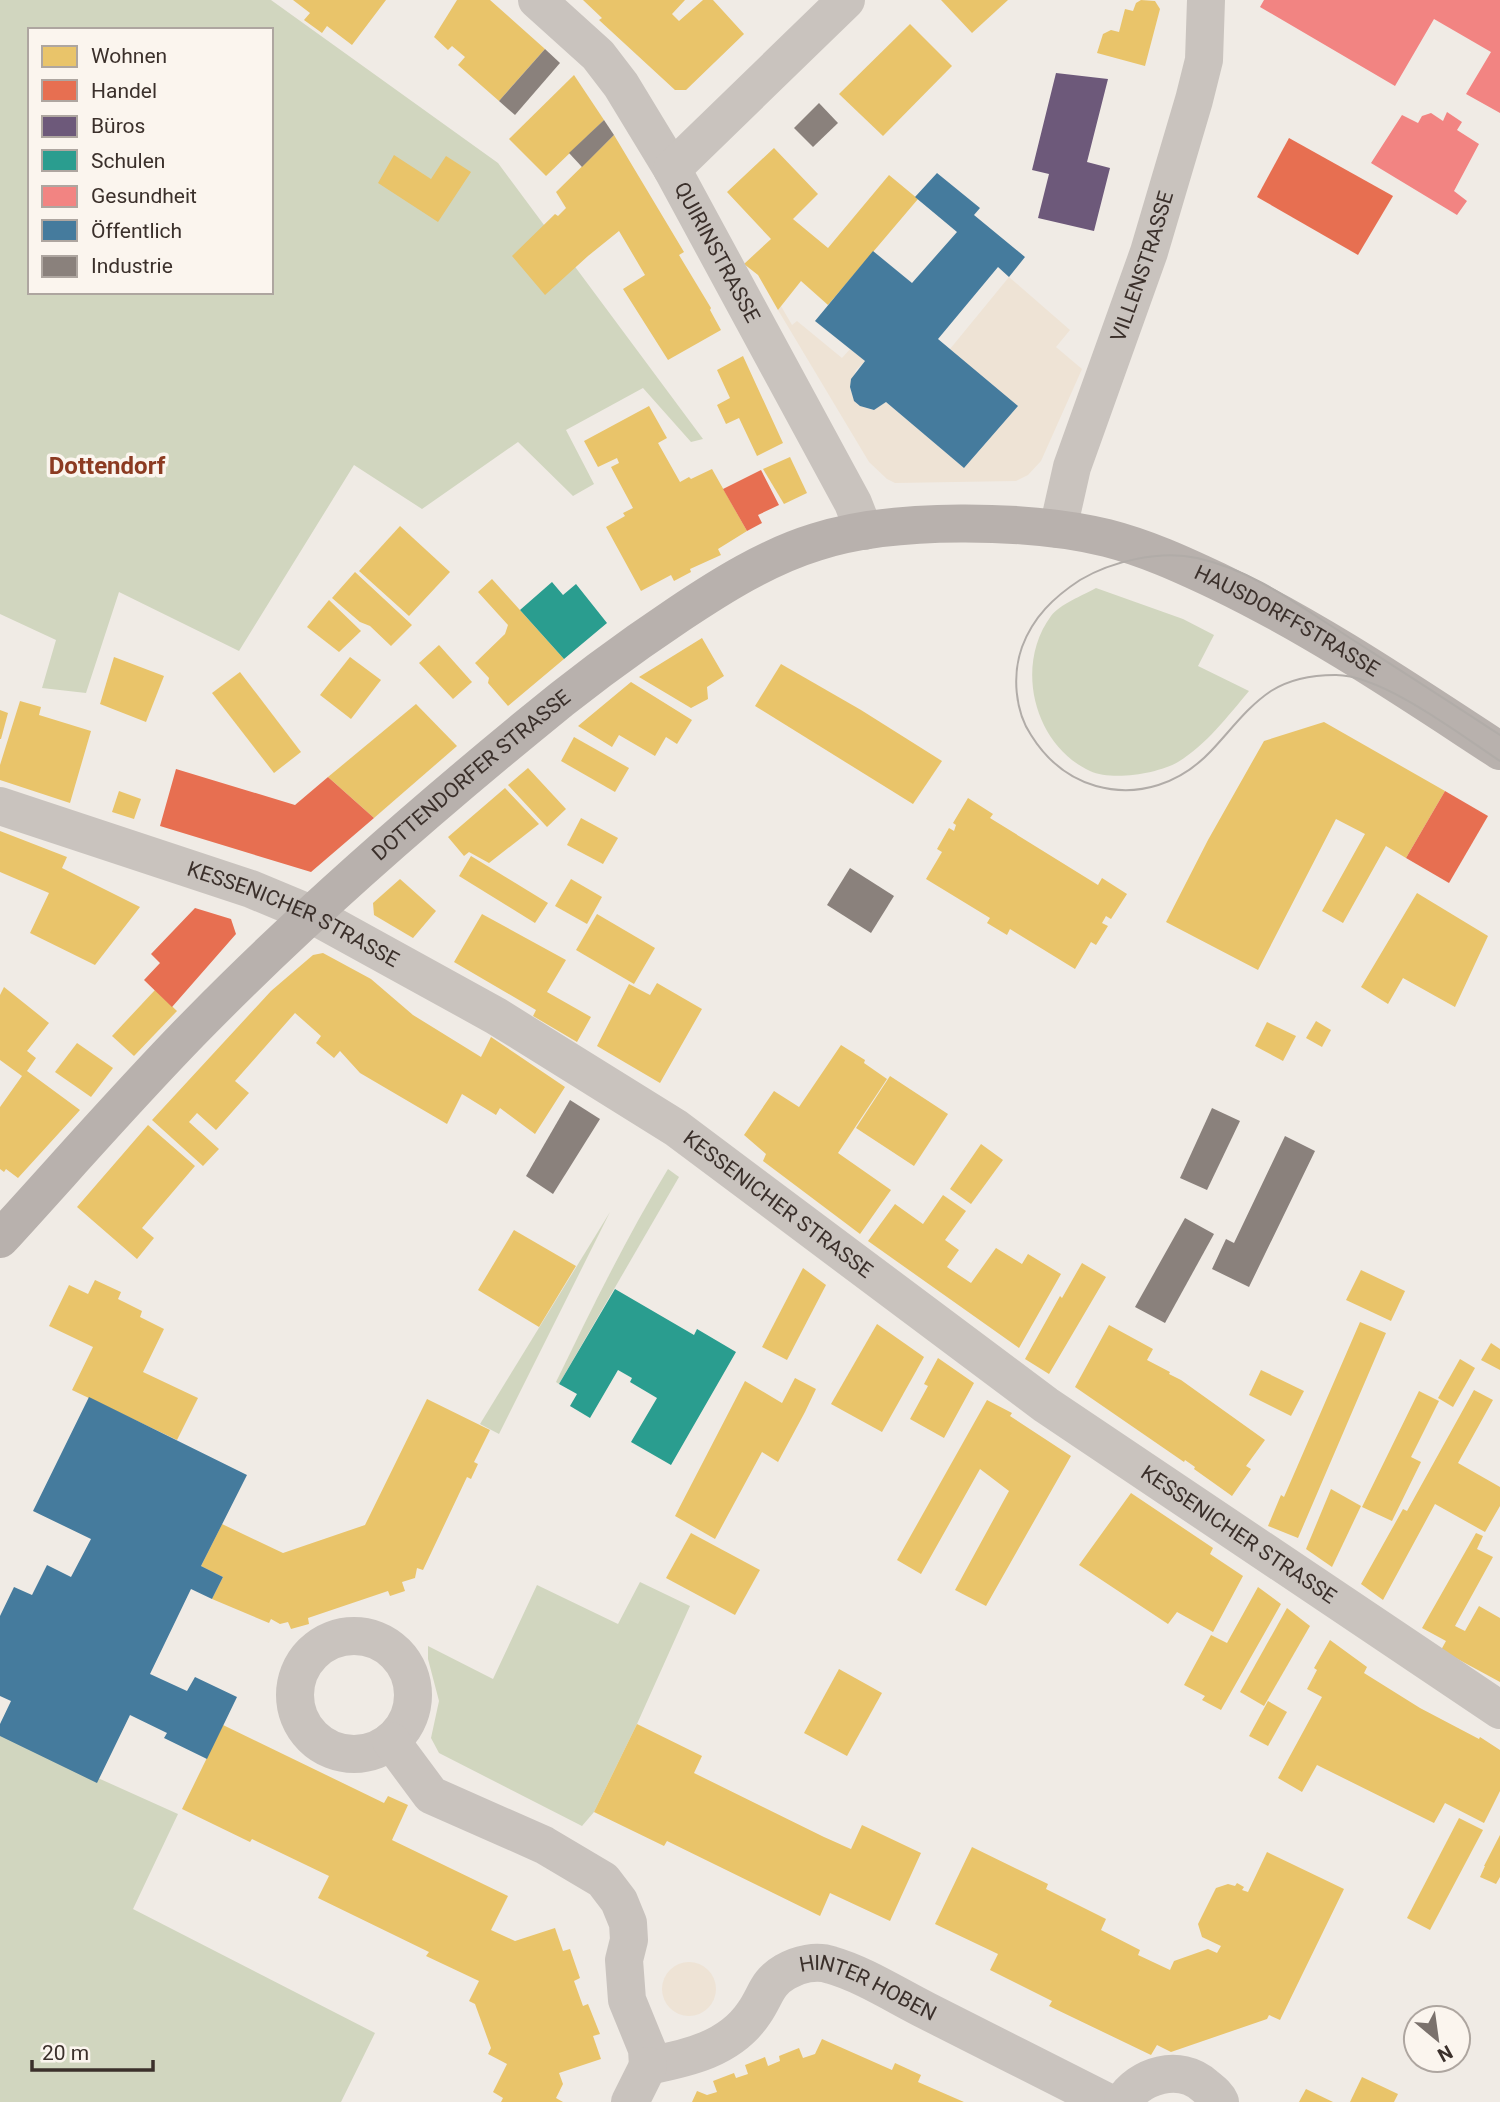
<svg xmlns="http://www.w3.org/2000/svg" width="1500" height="2102" font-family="Roboto,sans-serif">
<rect width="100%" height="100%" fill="#f0ebe5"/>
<g fill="#d1d6bf" fill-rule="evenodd">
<path d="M 0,0 L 271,0 L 498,163 L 703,439 L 691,442 L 643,388 L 566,430 L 594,484 L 573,496 L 518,442 L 422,509 L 354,465 L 239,651 L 119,592 L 86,693 L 42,688 L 56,640 L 0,614 ZM 30,30 L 271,30 L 271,292 L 30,292 Z"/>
<path d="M 1096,588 L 1183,619 L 1214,635 L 1198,666 L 1249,691 C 1228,716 1206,745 1178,762 C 1157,774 1112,781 1090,771 C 1034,745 1014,666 1051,616 C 1060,604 1082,596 1096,588 Z"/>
<path d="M 668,1169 L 679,1177 L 559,1384 L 556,1382 C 591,1310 626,1238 668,1169 Z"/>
<path d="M 610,1212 L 499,1434 L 480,1424 Z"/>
<path d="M 640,1582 L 690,1606 L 637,1724 L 594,1812 L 582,1826 L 439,1753 L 431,1738 L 439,1701 L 428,1659 L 428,1646 L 493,1679 L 537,1585 L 618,1624 Z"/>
<path d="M 0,1734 L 178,1814 L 133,1909 L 375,2033 L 341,2102 L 0,2102 Z"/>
</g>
<g fill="#eee3d5">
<path d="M 1009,277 L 1070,330 L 1056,347 L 1082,369 L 1041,461 L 1028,475 L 1016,481 L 895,483 L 887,479 L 869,462 L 778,310 L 781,306 L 792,325 L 797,321 L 842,358 L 850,349 L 865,361 L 856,370 L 850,387 L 854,401 L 860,406 L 873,410 L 886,402 L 964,468 L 1018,406 L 950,349 Z"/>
<circle cx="689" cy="1989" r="27"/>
</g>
<g fill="#e9c46a">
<path d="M 293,0 L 386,0 L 352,45 L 327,26 L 322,33 L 304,20 L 310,13 Z"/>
<path d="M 457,0 L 490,0 L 545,49 L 499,101 L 458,65 L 465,57 L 452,46 L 448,50 L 434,37 Z"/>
<path d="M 583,0 L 685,0 L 672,14 L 679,21 L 703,0 L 713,0 L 744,34 L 686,90 L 675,90 L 599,20 L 602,18 Z"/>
<path d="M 941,0 L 1008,0 L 972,33 Z"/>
<path d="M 1141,0 L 1155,1 L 1160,9 L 1145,66 L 1097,53 L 1103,34 L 1111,30 L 1119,32 L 1125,9 L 1133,11 L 1136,3 Z"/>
<path d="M 910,24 L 952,66 L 883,136 L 839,94 Z"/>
<path d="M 574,75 L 604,120 L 546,176 L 509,139 Z"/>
<path d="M 614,135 L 684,252 L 679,255 L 711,308 L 710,310 L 721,330 L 668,360 L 623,289 L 645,275 L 619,231 L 588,256 L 545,295 L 512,256 L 555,214 L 558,216 L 566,208 L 556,192 Z"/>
<path d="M 774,148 L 818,194 L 793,219 L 828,248 L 889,175 L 918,199 L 828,305 L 801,281 L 778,310 L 758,275 L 744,264 L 771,239 L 727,192 Z"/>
<path d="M 394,155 L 431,179 L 446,156 L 471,172 L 438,222 L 378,183 Z"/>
<path d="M 743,356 L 783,443 L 757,456 L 739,418 L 726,424 L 717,405 L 730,398 L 717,370 Z"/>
<path d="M 649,406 L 667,438 L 658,443 L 680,482 L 689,477 L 691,479 L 712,469 L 747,531 L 718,549 L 721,555 L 690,569 L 691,572 L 674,581 L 671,575 L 641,591 L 606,527 L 625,516 L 623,513 L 633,508 L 611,467 L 619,463 L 617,458 L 598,467 L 584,441 Z"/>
<path d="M 790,457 L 807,493 L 784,504 L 763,469 Z"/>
<path d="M 400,526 L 450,572 L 409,616 L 359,571 Z"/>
<path d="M 355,572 L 412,625 L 391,646 L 370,626 L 360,622 L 332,598 Z"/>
<path d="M 492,579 L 564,659 L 508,706 L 488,683 L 489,678 L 475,663 L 505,634 L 508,625 L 478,592 Z"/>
<path d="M 329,600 L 361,631 L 339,652 L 307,627 Z"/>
<path d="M 702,638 L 724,676 L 707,687 L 708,699 L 691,708 L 639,677 Z"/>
<path d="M 439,645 L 472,682 L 453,699 L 419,663 Z"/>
<path d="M 114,657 L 164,676 L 146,722 L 100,704 Z"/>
<path d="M 350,657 L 381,680 L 351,719 L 320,695 Z"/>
<path d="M 781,664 L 861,710 L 942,761 L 913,804 L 755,706 Z"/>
<path d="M 240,672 L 301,752 L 274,773 L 212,693 Z"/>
<path d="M 631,682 L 692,720 L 677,744 L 666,737 L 655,756 L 619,735 L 612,747 L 578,726 Z"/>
<path d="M 20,701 L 41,707 L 39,715 L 91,731 L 70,803 L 0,780 L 0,765 Z"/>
<path d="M 416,704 L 457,746 L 374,818 L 328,777 Z"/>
<path d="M 0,710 L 8,713 L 1,739 L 0,739 Z"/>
<path d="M 1324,722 L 1445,791 L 1406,858 L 1386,846 L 1343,923 L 1322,911 L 1365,834 L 1336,819 L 1258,970 L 1166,922 L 1208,840 L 1264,741 Z"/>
<path d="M 574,737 L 629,768 L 615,792 L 561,761 Z"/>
<path d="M 528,768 L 566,809 L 547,827 L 508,785 Z"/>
<path d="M 505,788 L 539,824 L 489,863 L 469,852 L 464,856 L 448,837 Z"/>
<path d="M 119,791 L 141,799 L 134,819 L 112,812 Z"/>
<path d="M 968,798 L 993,814 L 990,818 L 1098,885 L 1102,878 L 1127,894 L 1111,919 L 1106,916 L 1102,923 L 1108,926 L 1096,945 L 1091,942 L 1075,969 L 1010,929 L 1007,935 L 987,923 L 990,918 L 926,879 L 942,852 L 937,849 L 949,828 L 954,831 L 956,825 L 953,823 Z"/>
<path d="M 581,818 L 618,838 L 603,864 L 567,845 Z"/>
<path d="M 0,831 L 67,857 L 62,868 L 140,907 L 95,965 L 30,933 L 49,893 L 0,872 Z"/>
<path d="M 471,856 L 548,903 L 535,923 L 459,876 Z"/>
<path d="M 400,879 L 436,911 L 413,938 L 374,915 L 373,903 Z"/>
<path d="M 571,879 L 602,897 L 587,924 L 555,906 Z"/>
<path d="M 1417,893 L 1488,936 L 1455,1007 L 1403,978 L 1388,1004 L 1361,987 Z"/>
<path d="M 482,914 L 566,960 L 547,992 L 591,1017 L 577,1042 L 533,1016 L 536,1010 L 454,962 Z"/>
<path d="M 597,914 L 655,948 L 634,984 L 576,950 Z"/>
<path d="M 323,953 L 371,979 L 413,1015 L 481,1057 L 491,1037 L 565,1087 L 535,1134 L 500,1108 L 496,1115 L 462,1094 L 447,1124 L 360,1073 L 340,1051 L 334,1058 L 316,1043 L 321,1036 L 295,1013 L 235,1081 L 249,1093 L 216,1130 L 197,1113 L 189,1122 L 219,1149 L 203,1166 L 152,1120 L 271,991 L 313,955 Z"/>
<path d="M 657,983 L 702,1009 L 660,1083 L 597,1046 L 629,984 L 650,995 Z"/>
<path d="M 4,987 L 49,1023 L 27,1051 L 36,1058 L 27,1071 L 80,1110 L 18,1178 L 6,1169 L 4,1172 L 0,1169 L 0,1107 L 22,1076 L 0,1060 L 0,995 Z"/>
<path d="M 155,990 L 177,1011 L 134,1056 L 112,1036 Z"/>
<path d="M 1316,1021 L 1331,1030 L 1322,1047 L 1306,1038 Z"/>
<path d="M 1267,1022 L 1296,1036 L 1283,1061 L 1255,1046 Z"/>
<path d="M 77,1043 L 113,1068 L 91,1097 L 55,1072 Z"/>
<path d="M 841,1045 L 865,1060 L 864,1063 L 887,1079 L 838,1153 L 891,1190 L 860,1234 L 763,1161 L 766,1154 L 744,1135 L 774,1091 L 799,1107 Z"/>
<path d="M 890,1076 L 948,1114 L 914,1166 L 856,1128 Z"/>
<path d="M 148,1125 L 195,1166 L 142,1228 L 154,1238 L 137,1259 L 77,1207 Z"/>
<path d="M 981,1144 L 1003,1160 L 971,1204 L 950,1189 Z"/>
<path d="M 943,1195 L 966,1211 L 945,1240 L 959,1250 L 947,1267 L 971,1283 L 996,1248 L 1022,1264 L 1028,1254 L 1061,1274 L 1019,1348 L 868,1241 L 895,1204 L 923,1224 Z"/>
<path d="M 514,1230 L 576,1266 L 539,1327 L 478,1290 Z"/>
<path d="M 1082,1263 L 1106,1277 L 1049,1374 L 1025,1359 L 1060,1296 L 1062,1298 Z"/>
<path d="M 803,1268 L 826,1285 L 787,1360 L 762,1347 Z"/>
<path d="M 1361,1270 L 1405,1291 L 1391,1321 L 1346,1300 Z"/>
<path d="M 95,1280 L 121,1292 L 118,1299 L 142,1311 L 140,1317 L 164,1329 L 143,1372 L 198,1398 L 177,1440 L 72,1390 L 93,1347 L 49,1326 L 69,1285 L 88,1294 Z"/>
<path d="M 1360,1322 L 1386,1333 L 1298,1538 L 1268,1526 L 1281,1495 L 1284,1497 Z"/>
<path d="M 877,1324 L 924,1357 L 882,1432 L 831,1404 Z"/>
<path d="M 1109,1325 L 1153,1349 L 1147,1360 L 1170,1372 L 1169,1374 L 1181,1380 L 1265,1440 L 1246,1466 L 1251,1469 L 1232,1496 L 1194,1469 L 1195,1467 L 1185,1460 L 1184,1462 L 1075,1387 Z"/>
<path d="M 1491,1343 L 1500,1349 L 1500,1370 L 1481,1360 Z"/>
<path d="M 938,1358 L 974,1383 L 944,1438 L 910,1419 L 928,1386 L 924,1384 Z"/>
<path d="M 1460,1359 L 1475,1368 L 1453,1407 L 1438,1398 Z"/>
<path d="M 1261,1370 L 1304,1391 L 1291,1416 L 1249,1395 Z"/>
<path d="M 795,1378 L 816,1389 L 805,1412 L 778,1462 L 762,1452 L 715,1539 L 675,1516 L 745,1381 L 782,1403 Z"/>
<path d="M 1474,1390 L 1493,1400 L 1458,1463 L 1500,1487 L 1500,1506 L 1485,1532 L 1435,1504 L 1383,1600 L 1361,1584 L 1403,1509 L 1407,1511 Z"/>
<path d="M 1419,1391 L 1439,1401 L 1411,1457 L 1421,1462 L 1392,1521 L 1362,1507 Z"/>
<path d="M 427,1399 L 490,1430 L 474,1462 L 478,1464 L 471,1479 L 467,1477 L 423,1570 L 417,1568 L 415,1578 L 402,1582 L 405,1591 L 390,1596 L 388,1591 L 308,1618 L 309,1624 L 291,1629 L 288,1622 L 280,1624 L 271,1619 L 269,1623 L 212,1599 L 223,1577 L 201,1566 L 222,1524 L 283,1553 L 365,1525 Z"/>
<path d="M 987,1400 L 1012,1413 L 1010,1416 L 1071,1456 L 986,1606 L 955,1590 L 1009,1491 L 980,1469 L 921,1574 L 897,1560 Z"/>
<path d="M 1331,1489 L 1361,1506 L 1332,1567 L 1306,1549 Z"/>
<path d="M 1131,1493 L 1213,1548 L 1210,1554 L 1243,1576 L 1213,1632 L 1177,1612 L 1168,1624 L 1079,1565 Z"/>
<path d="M 691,1533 L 760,1570 L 735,1615 L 666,1578 Z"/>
<path d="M 1476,1533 L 1483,1536 L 1477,1549 L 1493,1557 L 1455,1626 L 1465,1631 L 1479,1606 L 1500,1618 L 1500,1682 L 1441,1650 L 1446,1641 L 1422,1628 Z"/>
<path d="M 1258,1587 L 1281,1604 L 1221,1710 L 1202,1700 L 1205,1696 L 1184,1685 L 1211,1635 L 1227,1643 Z"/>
<path d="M 1287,1608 L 1310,1626 L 1264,1706 L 1240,1692 Z"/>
<path d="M 1330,1640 L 1367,1667 L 1364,1673 L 1420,1708 L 1479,1739 L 1480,1737 L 1500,1750 L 1500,1791 L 1484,1823 L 1445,1803 L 1434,1823 L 1317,1765 L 1302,1792 L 1278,1778 L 1322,1697 L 1307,1689 L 1317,1670 L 1314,1668 Z"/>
<path d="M 839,1669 L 882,1693 L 847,1756 L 804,1733 Z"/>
<path d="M 1268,1701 L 1287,1712 L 1268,1746 L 1249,1736 Z"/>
<path d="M 637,1724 L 702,1756 L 694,1773 L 824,1837 L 851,1849 L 862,1825 L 921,1853 L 890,1921 L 830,1893 L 820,1916 L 667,1841 L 664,1846 L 594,1812 Z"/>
<path d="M 223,1725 L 384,1803 L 388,1796 L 408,1805 L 392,1840 L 508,1896 L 491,1930 L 515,1941 L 555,1928 L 563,1951 L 570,1949 L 580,1978 L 574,1981 L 583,2006 L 588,2004 L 600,2034 L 593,2036 L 601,2059 L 559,2073 L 563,2084 L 556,2098 L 563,2102 L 501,2102 L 503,2098 L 493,2092 L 507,2064 L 488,2054 L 491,2048 L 475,2004 L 469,2001 L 479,1981 L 426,1956 L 429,1952 L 318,1898 L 329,1876 L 252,1839 L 250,1842 L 182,1809 Z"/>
<path d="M 1459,1818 L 1483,1830 L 1430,1930 L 1407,1918 Z"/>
<path d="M 1500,1835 L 1500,1877 L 1496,1884 L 1480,1877 L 1485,1866 L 1484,1866 Z"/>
<path d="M 972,1847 L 1048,1884 L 1046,1889 L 1106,1919 L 1101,1930 L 1140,1950 L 1138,1955 L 1170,1970 L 1174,1961 L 1208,1949 L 1217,1953 L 1221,1946 L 1202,1937 L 1198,1924 L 1216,1888 L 1228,1884 L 1235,1886 L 1237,1883 L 1244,1887 L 1242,1890 L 1248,1892 L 1267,1852 L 1344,1889 L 1280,2020 L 1269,2015 L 1267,2019 L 1171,2052 L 1157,2045 L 1151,2055 L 1049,2006 L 1052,2001 L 990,1970 L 998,1954 L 935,1924 Z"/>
<path d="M 822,2039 L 892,2070 L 895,2063 L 921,2075 L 918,2082 L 964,2102 L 692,2102 L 697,2091 L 707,2095 L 717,2092 L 713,2081 L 734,2073 L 736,2078 L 748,2074 L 745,2065 L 765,2057 L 768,2066 L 780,2061 L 779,2056 L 799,2048 L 803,2058 L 815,2054 Z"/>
<path d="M 1362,2077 L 1398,2094 L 1394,2102 L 1350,2102 Z"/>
<path d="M 1306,2089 L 1333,2102 L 1299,2102 Z"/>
</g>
<g fill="#e76f51">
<path d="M 1289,138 L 1393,196 L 1358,255 L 1257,197 Z"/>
<path d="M 761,470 L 779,505 L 758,515 L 762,523 L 747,531 L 723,489 Z"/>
<path d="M 176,769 L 295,805 L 328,777 L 374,818 L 311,872 L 160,826 Z"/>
<path d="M 1445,791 L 1488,816 L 1449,883 L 1406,858 Z"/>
<path d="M 195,908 L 231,919 L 236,934 L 172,1007 L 144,980 L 160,963 L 151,954 Z"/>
</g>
<path fill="#6d597a" d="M 1056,73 L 1108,79 L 1087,162 L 1110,168 L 1094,231 L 1038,218 L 1049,174 L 1032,170 Z"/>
<g fill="#2a9d8f">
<path d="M 552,582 L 563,595 L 576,584 L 607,623 L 564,659 L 520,610 Z"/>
<path d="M 615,1289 L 694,1335 L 697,1329 L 736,1352 L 671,1465 L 631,1442 L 657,1398 L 630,1382 L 632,1378 L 618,1370 L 590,1418 L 570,1406 L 577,1394 L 559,1384 Z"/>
</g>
<g fill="#f28482">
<path d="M 1264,0 L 1500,0 L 1500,113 L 1466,94 L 1491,52 L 1434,19 L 1395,86 L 1260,7 Z"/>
<path d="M 1447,112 L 1462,122 L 1457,130 L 1479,144 L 1454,191 L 1467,201 L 1457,215 L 1371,163 L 1402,115 L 1418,123 L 1422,116 L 1431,113 L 1443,121 Z"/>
</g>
<g fill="#457b9d">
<path d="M 937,173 L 980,208 L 974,215 L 1025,257 L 1009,277 L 998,267 L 938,339 L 1018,406 L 964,468 L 886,402 L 874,410 L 860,406 L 854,401 L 850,387 L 851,379 L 865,361 L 815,321 L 873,251 L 912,283 L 957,232 L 915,197 Z"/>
<path d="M 89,1397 L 247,1475 L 201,1566 L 223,1577 L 212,1599 L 191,1589 L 150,1674 L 187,1691 L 195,1677 L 237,1697 L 207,1759 L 164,1738 L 167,1733 L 130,1715 L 97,1783 L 0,1736 L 0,1724 L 11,1701 L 0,1696 L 0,1616 L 14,1587 L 32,1595 L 47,1565 L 71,1577 L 91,1539 L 33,1511 Z"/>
</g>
<g fill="#8a817c">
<path d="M 545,49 L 560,63 L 515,115 L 499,101 Z"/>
<path d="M 819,103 L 838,123 L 813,147 L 794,128 Z"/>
<path d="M 604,120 L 614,135 L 582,167 L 569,153 Z"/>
<path d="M 850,868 L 894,896 L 871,933 L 827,905 Z"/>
<path d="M 570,1100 L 600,1119 L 553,1194 L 526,1176 Z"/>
<path d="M 1212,1108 L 1240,1121 L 1207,1190 L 1180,1178 Z"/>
<path d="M 1285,1136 L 1315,1151 L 1249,1287 L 1212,1269 L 1226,1239 L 1234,1243 Z"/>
<path d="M 1185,1218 L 1214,1234 L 1165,1323 L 1135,1307 Z"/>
</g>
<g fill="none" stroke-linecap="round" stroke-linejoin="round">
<g stroke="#c9c3be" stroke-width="38">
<path id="s1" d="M 537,0 L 598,55 L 621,85 L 672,169 L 853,503 L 864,531"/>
<path d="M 672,169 L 846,0"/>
<path id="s2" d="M 1058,529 L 1072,467 L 1149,252 L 1194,100 L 1204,60 L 1206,0"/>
<path id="s3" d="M 0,806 L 251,889 L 311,914 L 496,1016 L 676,1128 L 1046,1405 L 1500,1710"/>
<circle cx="354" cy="1695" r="59"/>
<path id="s4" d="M 391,1741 L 431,1795 L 544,1845 L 603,1880 L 619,1901 L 628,1923 L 629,1940 L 624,1960 L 627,2000 L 647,2049 L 648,2066 C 688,2058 730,2049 754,2013 C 766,1996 766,1983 785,1972 C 798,1964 817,1960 831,1965 C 863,1974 897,1996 927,2011 C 987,2041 1047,2072 1107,2102"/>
<path d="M 630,2102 L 648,2066"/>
<path d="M 1123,2102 C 1139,2075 1180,2063 1205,2086 C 1211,2091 1217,2095 1220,2102"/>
</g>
<path stroke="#b8b1ad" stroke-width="38" id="s5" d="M 0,1239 C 66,1167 130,1093 199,1023 C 301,919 412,822 525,729 C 574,688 625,650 679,614 C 721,586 767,557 816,542 C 893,517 1028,519 1107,538 C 1146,548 1181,564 1217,581 C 1317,629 1408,691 1500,751"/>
<path stroke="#b1aca8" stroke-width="2" d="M 1500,735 C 1441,696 1381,658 1322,620 C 1283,594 1243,568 1197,558 C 1160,550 1112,561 1080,580 C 1054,597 1033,617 1022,647 C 1012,675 1015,711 1031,735 C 1046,759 1068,778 1096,786 C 1139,798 1181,783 1211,751 C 1231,730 1247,707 1271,691 C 1290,679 1313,675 1335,675 C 1381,674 1461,735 1500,761"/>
</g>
<g text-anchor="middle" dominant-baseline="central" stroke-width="7" stroke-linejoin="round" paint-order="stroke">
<g font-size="21" fill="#3b302b" stroke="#fbf5ee">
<text stroke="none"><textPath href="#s1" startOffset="313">QUIRINSTRASSE</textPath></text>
<text stroke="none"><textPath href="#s2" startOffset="276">VILLENSTRASSE</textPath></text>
<text stroke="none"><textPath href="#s5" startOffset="1573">HAUSDORFFSTRASSE</textPath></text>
<text stroke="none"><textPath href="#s5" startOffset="662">DOTTENDORFER STRASSE</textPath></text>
<text stroke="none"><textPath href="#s3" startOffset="313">KESSENICHER STRASSE</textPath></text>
<text stroke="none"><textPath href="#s3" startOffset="880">KESSENICHER STRASSE</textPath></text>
<text stroke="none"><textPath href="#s3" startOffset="1447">KESSENICHER STRASSE</textPath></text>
<text stroke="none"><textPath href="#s4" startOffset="721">HINTER HOBEN</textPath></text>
</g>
<g font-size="24" font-weight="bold" fill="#8c3b22" stroke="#fbf5ee">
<text x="107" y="466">Dottendorf</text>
</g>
</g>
<rect x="28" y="28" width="245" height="266" fill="#fbf5ee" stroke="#aea6a0" stroke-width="2"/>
<rect x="42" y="46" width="35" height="21" fill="#e9c46a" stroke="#aea6a0" stroke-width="2"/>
<text x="91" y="63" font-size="21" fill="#3b302b">Wohnen</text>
<rect x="42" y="80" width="35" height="21" fill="#e76f51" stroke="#aea6a0" stroke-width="2"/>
<text x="91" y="98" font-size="21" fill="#3b302b">Handel</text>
<rect x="42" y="116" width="35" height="21" fill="#6d597a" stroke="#aea6a0" stroke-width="2"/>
<text x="91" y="133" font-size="21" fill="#3b302b">Büros</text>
<rect x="42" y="150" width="35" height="21" fill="#2a9d8f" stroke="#aea6a0" stroke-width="2"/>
<text x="91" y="168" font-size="21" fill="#3b302b">Schulen</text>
<rect x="42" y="186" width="35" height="21" fill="#f28482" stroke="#aea6a0" stroke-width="2"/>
<text x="91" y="203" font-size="21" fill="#3b302b">Gesundheit</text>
<rect x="42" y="220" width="35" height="21" fill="#457b9d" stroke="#aea6a0" stroke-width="2"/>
<text x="91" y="238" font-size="21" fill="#3b302b">Öffentlich</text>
<rect x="42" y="256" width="35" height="21" fill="#8a817c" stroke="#aea6a0" stroke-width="2"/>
<text x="91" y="273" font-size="21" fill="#3b302b">Industrie</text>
<g transform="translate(1437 2039) rotate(151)"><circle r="33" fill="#fbf5ee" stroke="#aea6a0" stroke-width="2"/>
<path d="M0-5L12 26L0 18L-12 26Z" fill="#7a716c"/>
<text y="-10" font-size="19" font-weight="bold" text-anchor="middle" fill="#3b302b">N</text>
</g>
<path d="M32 2060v10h121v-10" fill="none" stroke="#3b302b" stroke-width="3.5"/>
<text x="42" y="2060" font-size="21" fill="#3b302b" stroke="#fbf5ee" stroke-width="5" paint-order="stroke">20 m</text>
</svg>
